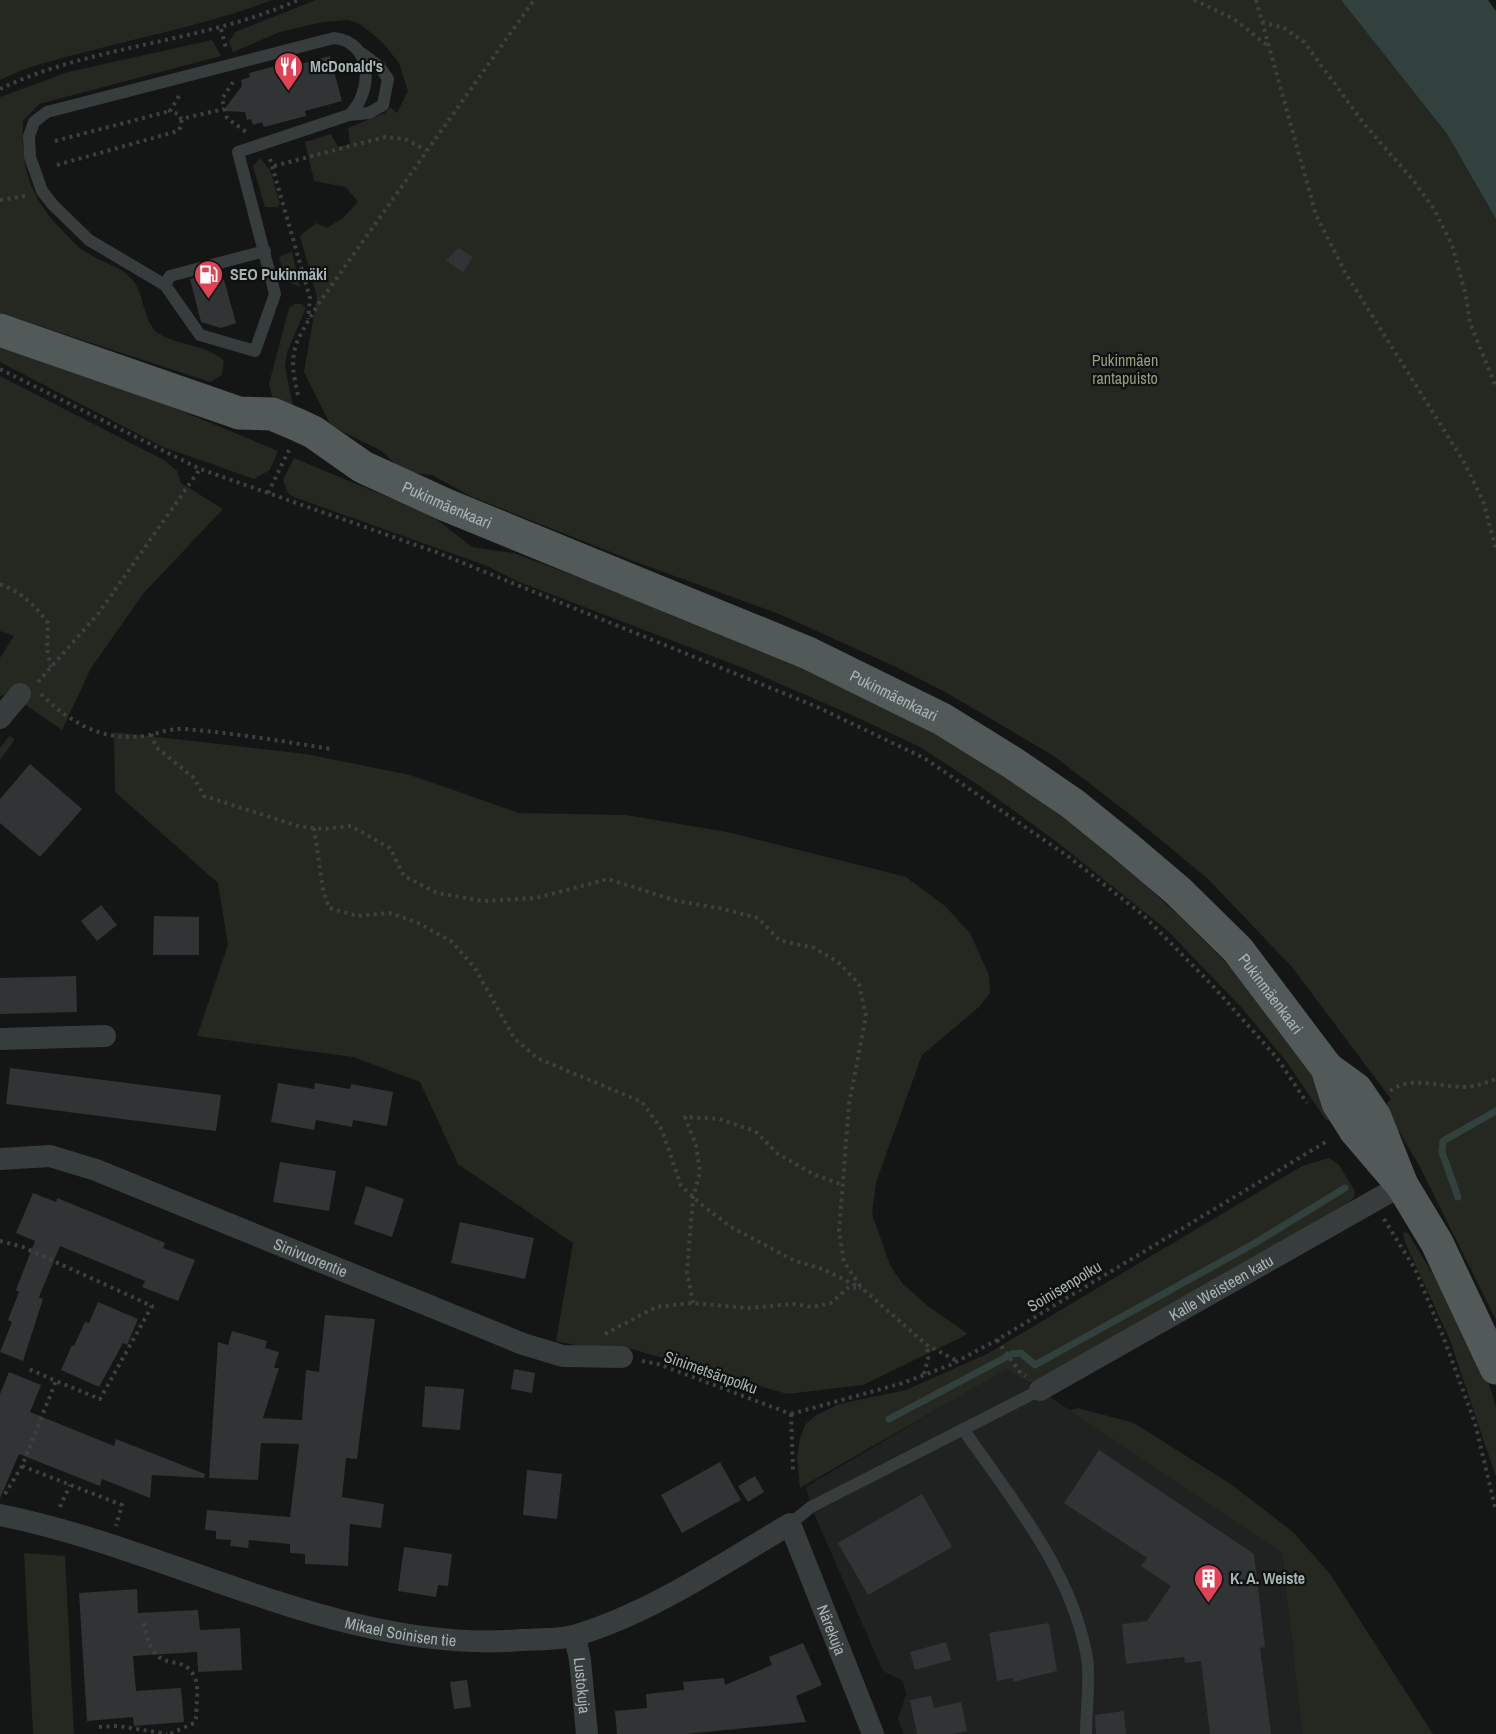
<svg xmlns="http://www.w3.org/2000/svg" width="1496" height="1734" font-family="'Archivo Narrow',sans-serif">
<rect width="100%" height="100%" fill="#141515"/>
<path fill="#202222" d="M 1007,1368 L 1282,1553 L 1302,1734 L 904,1734 L 898,1719 L 906,1694 L 903,1681 L 883,1671 L 811,1507 L 806,1487 Z"/>
<g fill="#252821">
<path d="M 0,0 L 272,0 C 210,24 143,36 78,54 C 51,61 25,67 0,80 Z"/>
<path d="M 316,0 L 1341,0 L 1447,134 L 1496,219 L 1496,1320 L 1419,1165 L 1384,1107 L 1391,1099 L 1292,967 L 1207,878 L 1133,817 L 1054,756 L 947,693 L 894,666 L 779,614 L 633,561 L 470,496 L 432,475 L 403,472 L 382,451 L 331,426 L 304,372 L 317,297 L 300,236 L 316,223 L 327,228 L 343,218 L 358,202 L 346,187 L 314,181 L 305,142 L 331,134 L 338,147 L 350,144 L 348,128 L 385,113 L 390,107 L 397,113 L 408,91 L 399,63 L 382,42 L 360,24 L 348,20 L 323,22 L 280,32 L 233,52 L 229,42 L 235,32 Z"/>
<path d="M 212,40 L 221,56 L 39,104 L 23,121 C 21,167 29,196 61,229 C 68,236 76,246 84,251 C 99,261 120,266 132,279 C 145,294 143,326 161,335 C 182,346 207,345 224,361 L 222,375 L 210,382 L 0,313 L 0,97 L 68,72 Z"/>
<path d="M 260,158 L 270,170 L 280,204 L 277,207 L 265,207 L 253,166 Z"/>
<path d="M 292,252 L 300,287 L 286,281 L 279,257 Z"/>
<path d="M 295,304 L 302,304 L 306,308 L 287,352 L 285,366 L 294,412 L 275,407 L 269,384 L 289,308 Z"/>
<path d="M 0,344 L 172,407 L 278,451 L 270,470 L 254,479 L 163,447 L 0,362 Z"/>
<path d="M 0,376 L 164,460 L 177,471 L 181,483 L 223,509 L 143,594 L 91,668 L 62,730 L 10,694 L 0,696 L 0,658 L 14,636 L 0,631 Z"/>
<path d="M 294,458 L 431,515 L 472,547 L 514,553 L 707,625 L 812,671 L 903,716 L 996,768 L 1105,848 L 1176,913 L 1250,986 L 1280,1025 L 1335,1110 L 1334,1121 L 1326,1120 L 1286,1061 L 1241,1007 L 1168,931 L 1057,842 L 980,786 L 920,747 L 854,716 L 746,669 L 519,582 L 487,566 L 294,497 L 288,493 L 283,480 Z"/>
<path d="M 114,732 L 306,754 L 410,775 L 519,813 L 626,815 L 727,832 L 906,877 L 945,906 L 970,933 L 989,975 L 990,993 L 979,1007 L 922,1055 L 876,1182 L 872,1214 L 890,1265 L 902,1283 L 929,1307 L 968,1334 L 863,1385 L 787,1394 L 628,1348 L 589,1348 L 556,1341 L 573,1243 L 458,1164 L 420,1082 L 353,1057 L 197,1036 L 228,945 L 218,883 L 115,792 Z"/>
<path d="M 9,736 L 15,739 L 0,760 L 0,748 Z"/>
<path d="M 1329,1158 L 1339,1165 L 1355,1191 L 1354,1198 L 1340,1209 L 1030,1383 L 1007,1369 L 800,1488 L 797,1458 L 800,1438 L 805,1425 L 815,1416 L 839,1404 L 906,1390 L 987,1354 L 1302,1166 Z"/>
<path d="M 1403,1232 L 1408,1233 C 1439,1285 1482,1348 1496,1408 C 1496,1429 1496,1456 1496,1477 L 1450,1340 L 1405,1242 Z"/>
<path d="M 1078,1408 L 1134,1423 L 1232,1485 L 1293,1532 L 1330,1574 L 1433,1734 L 1302,1734 L 1282,1553 L 1069,1410 Z"/>
<path d="M 24,1553 L 65,1556 L 74,1734 L 33,1734 Z"/>
</g>
<path fill="#32413d" d="M 1341,0 L 1488,0 L 1496,11 L 1496,219 L 1447,134 Z"/>
<g fill="none" stroke-linecap="round" stroke-linejoin="round">
<g stroke="#32413d" stroke-width="7">
<path d="M 1458,1197 L 1442,1152 L 1443,1141 L 1496,1111"/>
<path d="M 889,1419 L 1012,1354 L 1021,1353 L 1035,1365 L 1255,1243 L 1345,1188"/>
</g>
</g>
<g fill="#313434">
<path d="M 330,56 L 342,101 L 305,111 L 306,116 L 264,127 L 262,122 L 253,125 L 251,119 L 247,120 L 245,112 L 223,111 L 242,86 L 241,80 L 250,77 L 249,73 L 291,62 L 293,66 Z"/>
<path d="M 458,248 L 473,257 L 463,272 L 446,261 Z"/>
<path d="M 209,274 L 224,280 L 236,323 L 221,328 L 201,322 L 190,279 Z"/>
<path d="M 30,764 L 82,809 L 40,857 L 0,823 L 0,799 Z"/>
<path d="M 101,905 L 117,925 L 97,941 L 81,921 Z"/>
<path d="M 154,916 L 199,917 L 199,955 L 153,955 Z"/>
<path d="M 76,976 L 77,1012 L 0,1014 L 0,978 Z"/>
<path d="M 10,1068 L 221,1095 L 216,1131 L 6,1104 Z"/>
<path d="M 278,1083 L 314,1089 L 315,1083 L 350,1089 L 351,1084 L 393,1092 L 387,1126 L 353,1120 L 352,1127 L 316,1120 L 314,1130 L 271,1122 Z"/>
<path d="M 280,1162 L 336,1171 L 329,1211 L 273,1202 Z"/>
<path d="M 366,1186 L 404,1199 L 392,1237 L 354,1224 Z"/>
<path d="M 33,1193 L 56,1202 L 57,1198 L 106,1218 L 165,1243 L 163,1248 L 195,1260 L 178,1301 L 142,1287 L 145,1281 L 60,1246 L 39,1297 L 43,1299 L 23,1361 L 0,1352 L 12,1322 L 8,1320 L 19,1292 L 16,1290 L 35,1241 L 16,1233 Z"/>
<path d="M 460,1222 L 534,1238 L 525,1279 L 451,1263 Z"/>
<path d="M 98,1302 L 138,1319 L 127,1345 L 123,1343 L 99,1387 L 61,1370 L 72,1345 L 74,1346 L 85,1322 L 89,1323 Z"/>
<path d="M 325,1315 L 375,1319 L 357,1459 L 346,1458 L 342,1497 L 384,1504 L 381,1528 L 350,1524 L 348,1566 L 305,1564 L 305,1554 L 290,1553 L 290,1544 L 249,1540 L 248,1548 L 230,1546 L 231,1540 L 216,1539 L 216,1531 L 205,1530 L 207,1510 L 290,1517 L 299,1444 L 261,1443 L 258,1480 L 209,1478 L 218,1342 L 228,1345 L 232,1331 L 267,1341 L 265,1348 L 279,1352 L 274,1368 L 279,1368 L 263,1418 L 302,1420 L 306,1370 L 319,1372 Z"/>
<path d="M 514,1369 L 535,1373 L 532,1393 L 511,1389 Z"/>
<path d="M 9,1372 L 41,1385 L 30,1412 L 114,1446 L 116,1439 L 205,1474 L 204,1478 L 152,1475 L 150,1498 L 102,1479 L 100,1486 L 19,1454 L 0,1498 L 0,1394 Z"/>
<path d="M 425,1386 L 464,1389 L 460,1430 L 422,1427 Z"/>
<path d="M 1099,1450 L 1254,1554 L 1265,1647 L 1260,1648 L 1271,1734 L 1210,1734 L 1201,1661 L 1185,1663 L 1184,1657 L 1126,1664 L 1122,1624 L 1147,1621 L 1171,1586 L 1141,1566 L 1147,1558 L 1064,1503 Z"/>
<path d="M 720,1462 L 741,1500 L 682,1533 L 661,1495 Z"/>
<path d="M 527,1470 L 562,1474 L 557,1519 L 523,1515 Z"/>
<path d="M 755,1476 L 764,1492 L 748,1502 L 738,1486 Z"/>
<path d="M 922,1494 L 952,1547 L 868,1595 L 838,1543 Z"/>
<path d="M 404,1547 L 452,1554 L 448,1586 L 438,1585 L 436,1597 L 398,1591 Z"/>
<path d="M 137,1589 L 138,1613 L 198,1610 L 200,1630 L 240,1628 L 242,1670 L 198,1672 L 197,1652 L 133,1656 L 136,1691 L 181,1688 L 184,1722 L 134,1726 L 133,1717 L 87,1721 L 79,1593 Z"/>
<path d="M 1049,1623 L 1057,1671 L 1013,1682 L 1013,1678 L 997,1681 L 989,1633 Z"/>
<path d="M 946,1642 L 951,1660 L 915,1670 L 910,1652 Z"/>
<path d="M 803,1643 L 822,1685 L 796,1696 L 806,1722 L 686,1734 L 617,1734 L 615,1711 L 647,1708 L 646,1694 L 684,1690 L 683,1682 L 724,1678 L 725,1685 L 772,1665 L 769,1657 Z"/>
<path d="M 467,1680 L 471,1707 L 454,1709 L 450,1682 Z"/>
<path d="M 931,1696 L 934,1708 L 961,1702 L 967,1731 L 953,1734 L 917,1734 L 910,1700 Z"/>
<path d="M 1124,1711 L 1126,1734 L 1096,1734 L 1095,1715 Z"/>
</g>
<g fill="none" stroke-linecap="round" stroke-linejoin="round">
<g stroke="#3b4141" stroke-width="4" stroke-dasharray="3 4.5" stroke-linecap="butt">
<path d="M 1194,0 L 1234,19 L 1268,46"/>
<path d="M 1256,0 L 1316,215 L 1346,274 L 1464,462 L 1483,501 L 1496,549"/>
<path d="M 1262,22 L 1284,28 L 1304,42 L 1365,125 L 1413,180 L 1434,209 L 1452,245 L 1466,296 L 1470,323 L 1496,387"/>
<path d="M 221,29 L 226,48"/>
<path d="M 233,82 L 222,99 L 227,118 L 246,132"/>
<path d="M 0,89 C 94,44 203,43 298,0"/>
<path d="M 179,96 L 170,111 L 180,115 L 181,119 L 224,109"/>
<path d="M 55,141 L 170,111"/>
<path d="M 270,159 L 310,298 L 308,319"/>
<path d="M 57,165 L 178,131 L 182,125 L 181,119"/>
<path d="M 274,166 L 385,137 L 405,139 L 426,150"/>
<path d="M 0,200 L 26,196"/>
<path d="M 0,369 L 200,469 L 436,552 L 815,706 L 924,758 L 1069,857 L 1143,915 L 1212,985 L 1277,1058 L 1307,1103"/>
<path d="M 298,395 C 287,350 295,344 317,306 L 534,0"/>
<path d="M 268,493 L 289,450"/>
<path d="M 0,584 C 21,592 35,605 48,623 L 47,649 L 51,667"/>
<path d="M 38,682 L 98,614 L 200,469"/>
<path d="M 41,694 C 69,722 103,742 144,736 C 158,734 170,728 184,729 C 234,733 282,741 331,749"/>
<path d="M 151,734 L 156,747 L 194,778 L 204,796 L 298,826 L 323,829 L 351,826 L 390,848 L 404,876 L 437,893 L 484,901 L 536,898 L 608,879 L 677,901 L 719,908 L 758,918 L 779,940 L 814,948 L 838,962 L 859,984 L 866,1016 L 849,1104 L 839,1231 L 844,1262 L 863,1290"/>
<path d="M 314,828 L 323,889 L 329,908 L 357,916 L 389,913 L 416,922 L 451,941 L 475,968 L 514,1038 L 537,1058 L 642,1102 L 662,1130 L 681,1186 L 702,1205 L 731,1227 L 795,1261 L 823,1269 L 861,1288"/>
<path d="M 1390,1091 C 1411,1075 1439,1087 1464,1087 C 1475,1087 1485,1083 1496,1079"/>
<path d="M 1384,1219 L 1415,1269 L 1443,1336 L 1475,1423 L 1496,1511"/>
<path d="M 0,1241 L 23,1247 L 152,1306 L 100,1399 L 56,1381"/>
<path d="M 864,1290 L 927,1345 L 957,1361"/>
<path d="M 693,1303 L 687,1272 L 693,1197 L 700,1172 L 696,1145 L 685,1117 L 719,1119 L 755,1131 L 778,1154 L 813,1174 L 840,1184"/>
<path d="M 605,1334 L 656,1307 L 693,1303 L 748,1308 L 793,1304 L 812,1307 L 831,1303 L 849,1287 L 856,1288"/>
<path d="M 997,1340 L 1019,1371 L 1026,1376"/>
<path d="M 642,1361 L 658,1364 L 791,1414"/>
<path d="M 924,1374 L 928,1359 L 927,1345"/>
<path d="M 791,1414 L 903,1383 L 950,1365 L 997,1340 L 1329,1140"/>
<path d="M 791,1414 L 793,1470"/>
<path d="M 22,1466 L 122,1505 L 116,1526"/>
<path d="M 5,1494 L 22,1466 L 56,1381 L 29,1369"/>
<path d="M 60,1507 L 70,1485"/>
<path d="M 144,1623 C 154,1681 180,1649 194,1676 C 200,1686 196,1706 196,1718 L 194,1723 L 170,1734"/>
<path d="M 99,1727 L 119,1726 L 167,1734"/>
</g>
<g stroke="#373c3c" stroke-width="12">
<path d="M 334,38 C 374,42 373,93 349,115 L 238,152 L 275,294 L 255,351 L 200,335 L 165,285 L 89,240 L 53,205 L 42,191 L 30,157 L 29,136 L 34,122 L 47,112 Z"/>
<path d="M 349,115 L 369,113 L 383,105 L 388,79 L 380,67 L 363,54"/>
<path d="M 165,285 L 170,276 L 265,251"/>
<path d="M 963,1429 C 1010,1497 1069,1567 1086,1652 C 1091,1677 1086,1708 1086,1734"/>
<path d="M 790,1524 L 811,1507 L 1040,1390"/>
</g>
<g stroke="#373c3c" stroke-width="22">
<path d="M 0,718 L 20,694"/>
<path d="M 0,1039 L 105,1036"/>
<path id="s1" d="M 0,1159 L 50,1156 L 96,1170 L 523,1344 L 563,1356 L 622,1357"/>
<path id="s2" d="M 1040,1390 L 1402,1185"/>
<path id="s3" d="M 0,1515 C 172,1549 344,1655 522,1640 C 540,1639 560,1640 577,1635 C 653,1612 722,1564 790,1524 L 873,1734"/>
<path id="s4" d="M 575,1636 L 580,1660 L 587,1734"/>
</g>
<g stroke="#525959" stroke-width="33">
<path id="s5" d="M 0,330 L 239,413 L 272,414 L 298,425 L 313,432 L 363,467 L 446,505 L 808,653 L 942,719 L 1013,763 L 1073,804 L 1125,846 L 1178,891 L 1238,950 L 1327,1068 L 1338,1103 L 1355,1130 L 1402,1185"/>
<path d="M 1327,1068 L 1356,1089 L 1375,1117 L 1402,1185 L 1437,1243 L 1496,1368"/>
</g>
</g>
<defs>
<symbol id="restaurant-pin" viewBox="-11 -11 22 30"><path d="M0 17L-7.5 6A9.5 9.5 0 1 1 7.5 6Z" fill="#e04154" stroke="#0f1010"/><path d="M-5-6h1v4h1v-4h1v4h1v-4h1v5L-1.5 .5V6h-2V.5L-5-1ZM5-6V6H3V1.5H1.5Q1.5-4 5-6Z" fill="#fff"/></symbol>
<symbol id="fuel-pin" viewBox="-11 -11 22 30"><path d="M0 17L-7.5 6A9.5 9.5 0 1 1 7.5 6Z" fill="#e04154" stroke="#0f1010"/><path d="M-5.5-6h7V0h2V4h1.3V-2.5L3-4.5l.8-.8L6-3V5H2.5V1h-1V6h-7ZM-4.2-4.7v3.2H.2V-4.7Z" fill="#fff"/></symbol>
<symbol id="building-pin" viewBox="-11 -11 22 30"><path d="M0 17L-7.5 6A9.5 9.5 0 1 1 7.5 6Z" fill="#e04154" stroke="#0f1010"/><path d="M-4-6H4V6H1V3H-1V6H-4ZM-2.5-4.3h1.7v1.8h-1.7ZM.8-4.3h1.7v1.8H.8ZM-2.5-1h1.7V.8h-1.7ZM.8-1h1.7V.8H.8Z" fill="#fff"/></symbol>
</defs>
<g fill-rule="evenodd">
<use href="#restaurant-pin" x="272" y="50" width="33" height="45"/>
<use href="#fuel-pin" x="192" y="258" width="33" height="45"/>
<use href="#building-pin" x="1192" y="1562" width="33" height="45"/>
</g>
<g text-anchor="middle" dominant-baseline="central" stroke-width="4.5" stroke-linejoin="round" paint-order="stroke">
<g font-size="16" font-weight="bold" fill="#a7b4b3" stroke="#0f1010" text-anchor="start">
<text x="310" y="66">McDonald's</text>
<text x="230" y="274">SEO Pukinmäki</text>
<text x="1230" y="1578">K. A. Weiste</text>
</g>
<g font-size="16" fill="#959e80" stroke="#0f1010">
<text x="1125" y="360">Pukinmäen<tspan x="1125" dy="18">rantapuisto</tspan></text>
</g>
<g font-size="16" fill="#a7b4b3" stroke="#0f1010">
<text stroke="none"><textPath href="#s5" startOffset="484">Pukinmäenkaari</textPath></text>
<text stroke="none"><textPath href="#s5" startOffset="970">Pukinmäenkaari</textPath></text>
<text stroke="none"><textPath href="#s5" startOffset="1455">Pukinmäenkaari</textPath></text>
<text stroke="none"><textPath href="#s1" startOffset="330">Sinivuorentie</textPath></text>
<text transform="translate(1064 1286) rotate(-31)">Soinisenpolku</text>
<text stroke="none"><textPath href="#s2" startOffset="208">Kalle Weisteen katu</textPath></text>
<text transform="translate(711 1372) rotate(20)">Sinimetsänpolku</text>
<text stroke="none"><textPath href="#s3" startOffset="418">Mikael Soinisen tie</textPath></text>
<text stroke="none"><textPath href="#s3" startOffset="950">Närekuja</textPath></text>
<text stroke="none"><textPath href="#s4" startOffset="50">Lustokuja</textPath></text>
</g>
</g>
</svg>
